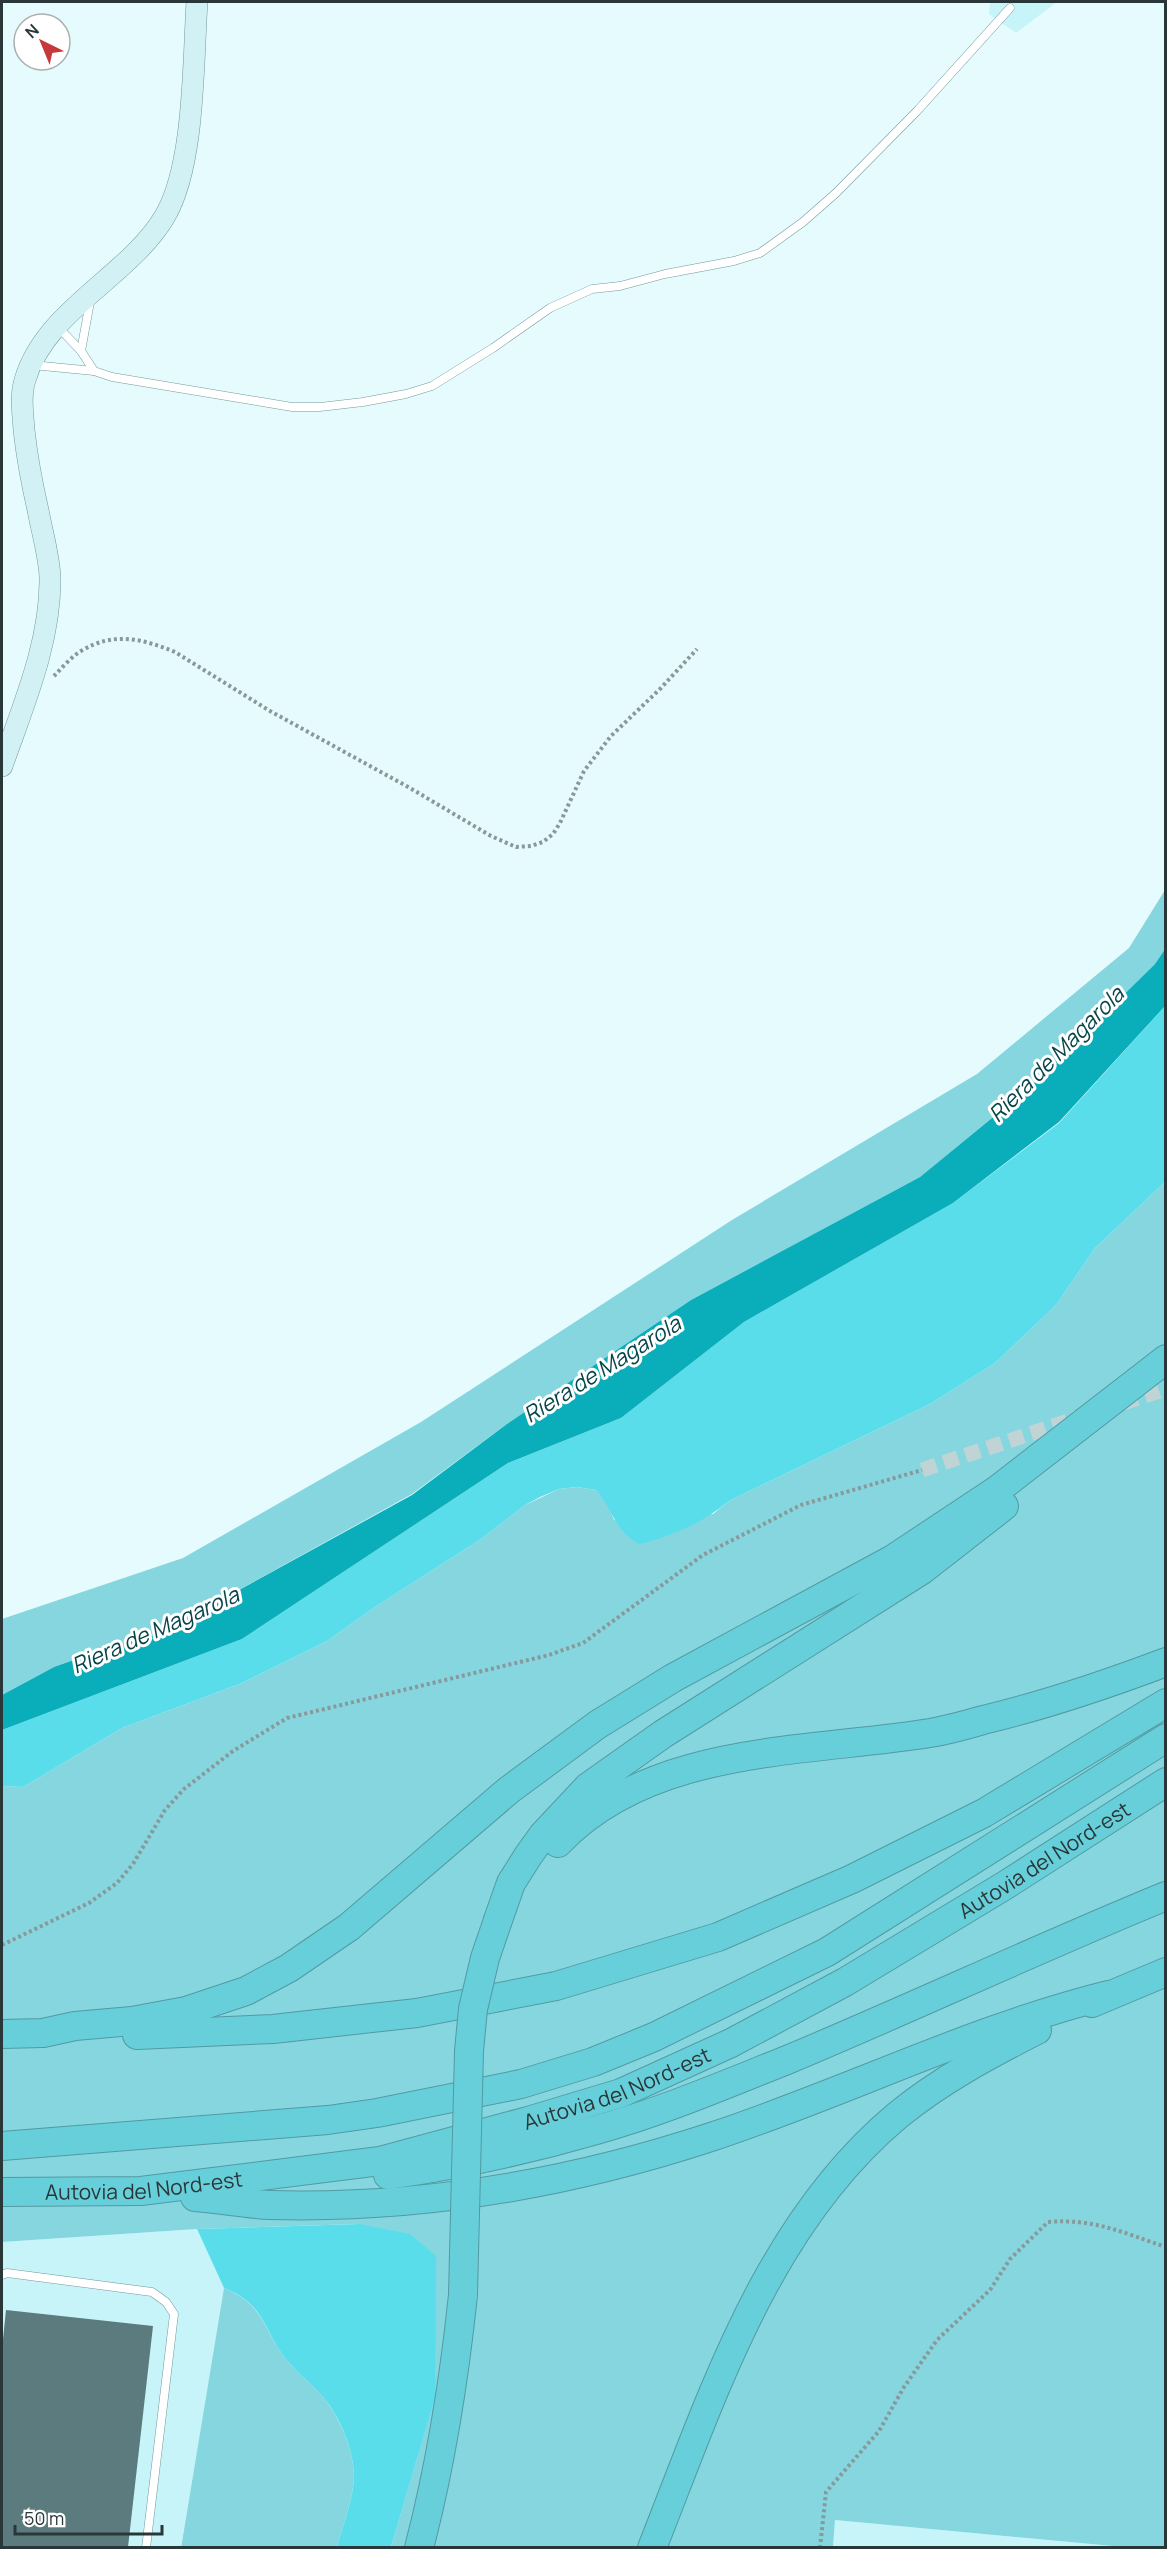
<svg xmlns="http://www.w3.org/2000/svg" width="1167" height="2549" font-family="Manrope,sans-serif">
<rect width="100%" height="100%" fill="#e6fbfd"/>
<g fill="#c7f4f9">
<path d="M 990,2 L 1057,2 L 1016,33 L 989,14 Z"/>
<path d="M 197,2229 L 224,2288 L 181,2547 L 2,2548 L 2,2242 Z"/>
<path d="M 835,2520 L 1123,2547 L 833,2548 Z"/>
</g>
<g fill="#86d6df">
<path d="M 1165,890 L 1165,949 L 1155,964 L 1030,1087 L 920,1177 L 691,1300 L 507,1424 L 412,1494 L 181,1622 L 54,1667 L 2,1695 L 2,1619 L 183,1558 L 421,1422 L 732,1220 L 977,1074 L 1129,948 Z"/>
<path d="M 1165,1182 L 1165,2547 L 1123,2547 L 835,2520 L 833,2547 L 391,2547 L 435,2397 L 359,2224 L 197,2229 L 2,2242 L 2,1786 L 23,1787 L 122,1728 L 242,1683 L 327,1641 L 375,1607 L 481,1539 L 525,1505 L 540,1498 L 559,1489 L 577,1487 L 596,1490 L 608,1504 L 614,1520 L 713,1514 L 729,1501 L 930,1404 L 995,1363 L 1056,1305 L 1095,1248 Z"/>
<path d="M 224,2288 C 262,2304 261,2323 282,2354 C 293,2370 310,2382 323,2397 C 340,2418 354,2450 354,2477 C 353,2501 343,2524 337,2547 L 181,2548 Z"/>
</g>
<g fill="#59ddea">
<path d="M 1165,1006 L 1165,1182 L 1095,1248 L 1056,1305 L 995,1363 L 930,1404 L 729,1501 C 702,1523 673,1536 639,1544 C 612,1528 615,1512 596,1490 L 577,1487 L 559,1489 L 540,1497 L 525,1505 L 481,1539 L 375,1607 L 327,1641 L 242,1683 L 122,1728 L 23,1787 L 2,1786 L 2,1730 L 242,1639 L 508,1463 L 621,1418 L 744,1322 L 953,1203 L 1059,1123 Z"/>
<path d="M 359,2224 L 410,2234 L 436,2256 L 435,2398 L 391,2547 L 337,2547 C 343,2524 353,2501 354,2477 C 354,2450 340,2417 323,2397 C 310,2382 293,2370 282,2354 C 261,2323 263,2304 224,2288 L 197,2229 Z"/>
</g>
<path fill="#0aadba" d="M 1165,949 L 1165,1006 L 1059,1122 L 953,1203 L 744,1322 L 621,1418 L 508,1463 L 242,1639 L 2,1730 L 2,1695 L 54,1667 L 181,1622 L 412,1495 L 507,1424 L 691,1300 L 920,1177 L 1030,1087 L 1155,964 Z"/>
<path fill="#5b7b7e" d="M 6,2310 L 153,2326 L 128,2547 L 2,2547 L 2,2349 Z"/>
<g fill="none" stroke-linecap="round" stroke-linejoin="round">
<g stroke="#c0d4d6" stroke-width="15" stroke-dasharray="15 8" stroke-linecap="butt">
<path d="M 1123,1403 L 1166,1389"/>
<path d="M 922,1470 L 1077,1418"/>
</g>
<defs>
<g id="lane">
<path d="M 59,328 L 81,351 L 94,371"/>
<path d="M 81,351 L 90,302"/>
<path d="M 32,365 L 94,371 L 112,377 L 292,407 L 320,407 L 363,402 L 406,394 L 432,386 L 493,348 L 550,308 L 592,289 L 620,286 L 665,274 L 734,261 L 760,253 L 803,222 L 836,193 L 917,111 L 1010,8"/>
<path d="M 2,2275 L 7,2273 L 152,2292 L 166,2302 L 174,2314 L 146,2548"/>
</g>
<path id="secondary" d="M 2,766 C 23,706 51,642 50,577 C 49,555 42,532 38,510 C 32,484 27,457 24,430 C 23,414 20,396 25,380 C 45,310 130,276 165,216 C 195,165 193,61 197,2"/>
<g id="highway">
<path d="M 558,1843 C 651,1745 806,1753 930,1733 C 948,1730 966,1725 983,1720 C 1046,1705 1105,1685 1166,1662"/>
<path d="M 498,1920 L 511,1883 L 528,1856 L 543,1835 L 588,1787 L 663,1734 L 922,1570 L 1004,1506"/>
<path d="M 1092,2003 L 1166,1972"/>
<path d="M 2,2034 L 43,2033 L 75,2026 L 132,2021 L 186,2011 L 246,1991 L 289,1968 L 349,1927 L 509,1790 L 597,1725 L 673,1678 L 893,1559 L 997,1490 L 1166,1359"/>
<path d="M 137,2035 L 273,2029 L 417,2013 L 556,1986 L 718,1937 L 852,1879 L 984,1813 L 1166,1703"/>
<path d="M 2,2146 L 328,2120 L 377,2113 L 521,2084 L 593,2062 L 654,2037 L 827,1952 L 1166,1738"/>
<path d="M 388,2175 C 458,2165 527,2150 596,2130 C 661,2112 724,2085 787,2060 C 914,2007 1039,1948 1166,1896"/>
<path id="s1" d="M 2,2192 L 141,2191 L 380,2161 L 528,2121 L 621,2093 L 731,2043 L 845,1982 L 1004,1886 L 1166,1782"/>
<path d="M 195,2197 C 220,2199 245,2204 270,2205 C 421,2209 572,2183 714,2136 C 847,2092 972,2029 1108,1995"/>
<path d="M 419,2548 C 441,2464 454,2381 463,2295"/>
<path d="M 652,2548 C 713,2394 767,2224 898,2115 C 941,2080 988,2055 1037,2030"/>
</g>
</defs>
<use href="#lane" stroke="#77989b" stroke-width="9"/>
<use href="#secondary" stroke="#77989b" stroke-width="22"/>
<use href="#highway" stroke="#529aa2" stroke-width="30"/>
<g stroke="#88999b" stroke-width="4" stroke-dasharray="3 3" stroke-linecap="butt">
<path d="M 54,676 C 62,668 71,657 81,651 C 114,631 143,639 175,652 L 270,711 L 410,788 L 491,836 L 516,847 L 531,846 L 543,842 L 553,834 L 560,823 L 584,771 L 611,736 L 661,688 L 697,649"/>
<path d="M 2,1945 L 89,1903 L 117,1883 L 133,1864 L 165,1810 L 184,1789 L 233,1751 L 287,1718 L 549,1655 L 583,1643 L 703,1555 L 801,1505 L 922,1470"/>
<path d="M 820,2548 L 826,2492 L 879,2431 L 904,2387 L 937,2340 L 990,2290 L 1010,2259 L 1048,2222 C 1093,2218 1124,2233 1166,2247"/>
</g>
<use href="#lane" stroke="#fff" stroke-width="8"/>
<use href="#secondary" stroke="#d1f1f4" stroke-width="21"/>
<use href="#highway" stroke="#67cfda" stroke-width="28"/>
<defs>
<path id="highway-bridge" d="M 463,2295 L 469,2051 L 473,2009 L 485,1958 L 498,1920"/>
</defs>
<use href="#highway-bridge" stroke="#529aa2" stroke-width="30" stroke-linecap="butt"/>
<use href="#highway-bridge" stroke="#67cfda" stroke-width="28"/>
</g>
<g text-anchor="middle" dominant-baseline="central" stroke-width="6" stroke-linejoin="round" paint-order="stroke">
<g font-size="21" fill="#2a3739" stroke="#fff">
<text stroke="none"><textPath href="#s1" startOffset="1114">Autovia del Nord-est</textPath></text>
<text stroke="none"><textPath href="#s1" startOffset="628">Autovia del Nord-est</textPath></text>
<text stroke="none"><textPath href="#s1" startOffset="142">Autovia del Nord-est</textPath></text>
</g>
<g font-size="22" font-style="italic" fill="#06454a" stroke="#fff">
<text transform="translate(1056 1054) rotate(-45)">Riera de Magarola</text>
<text transform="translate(602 1369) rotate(-32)">Riera de Magarola</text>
<text transform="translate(155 1630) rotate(-24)">Riera de Magarola</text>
</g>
</g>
<rect width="1167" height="2549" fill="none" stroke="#2a3739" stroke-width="6"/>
<g transform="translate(42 42) rotate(317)"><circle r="28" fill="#ffffff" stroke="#aaafb0" stroke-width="1.5"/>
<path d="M0-4.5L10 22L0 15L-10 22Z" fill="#c7383a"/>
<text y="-9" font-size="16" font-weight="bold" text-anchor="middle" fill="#2a3739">N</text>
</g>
<path d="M15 2525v9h147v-9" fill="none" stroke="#2a3739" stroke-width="3"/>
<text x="24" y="2525" font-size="18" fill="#2a3739" stroke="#ffffff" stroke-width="4.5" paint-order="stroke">50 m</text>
</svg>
